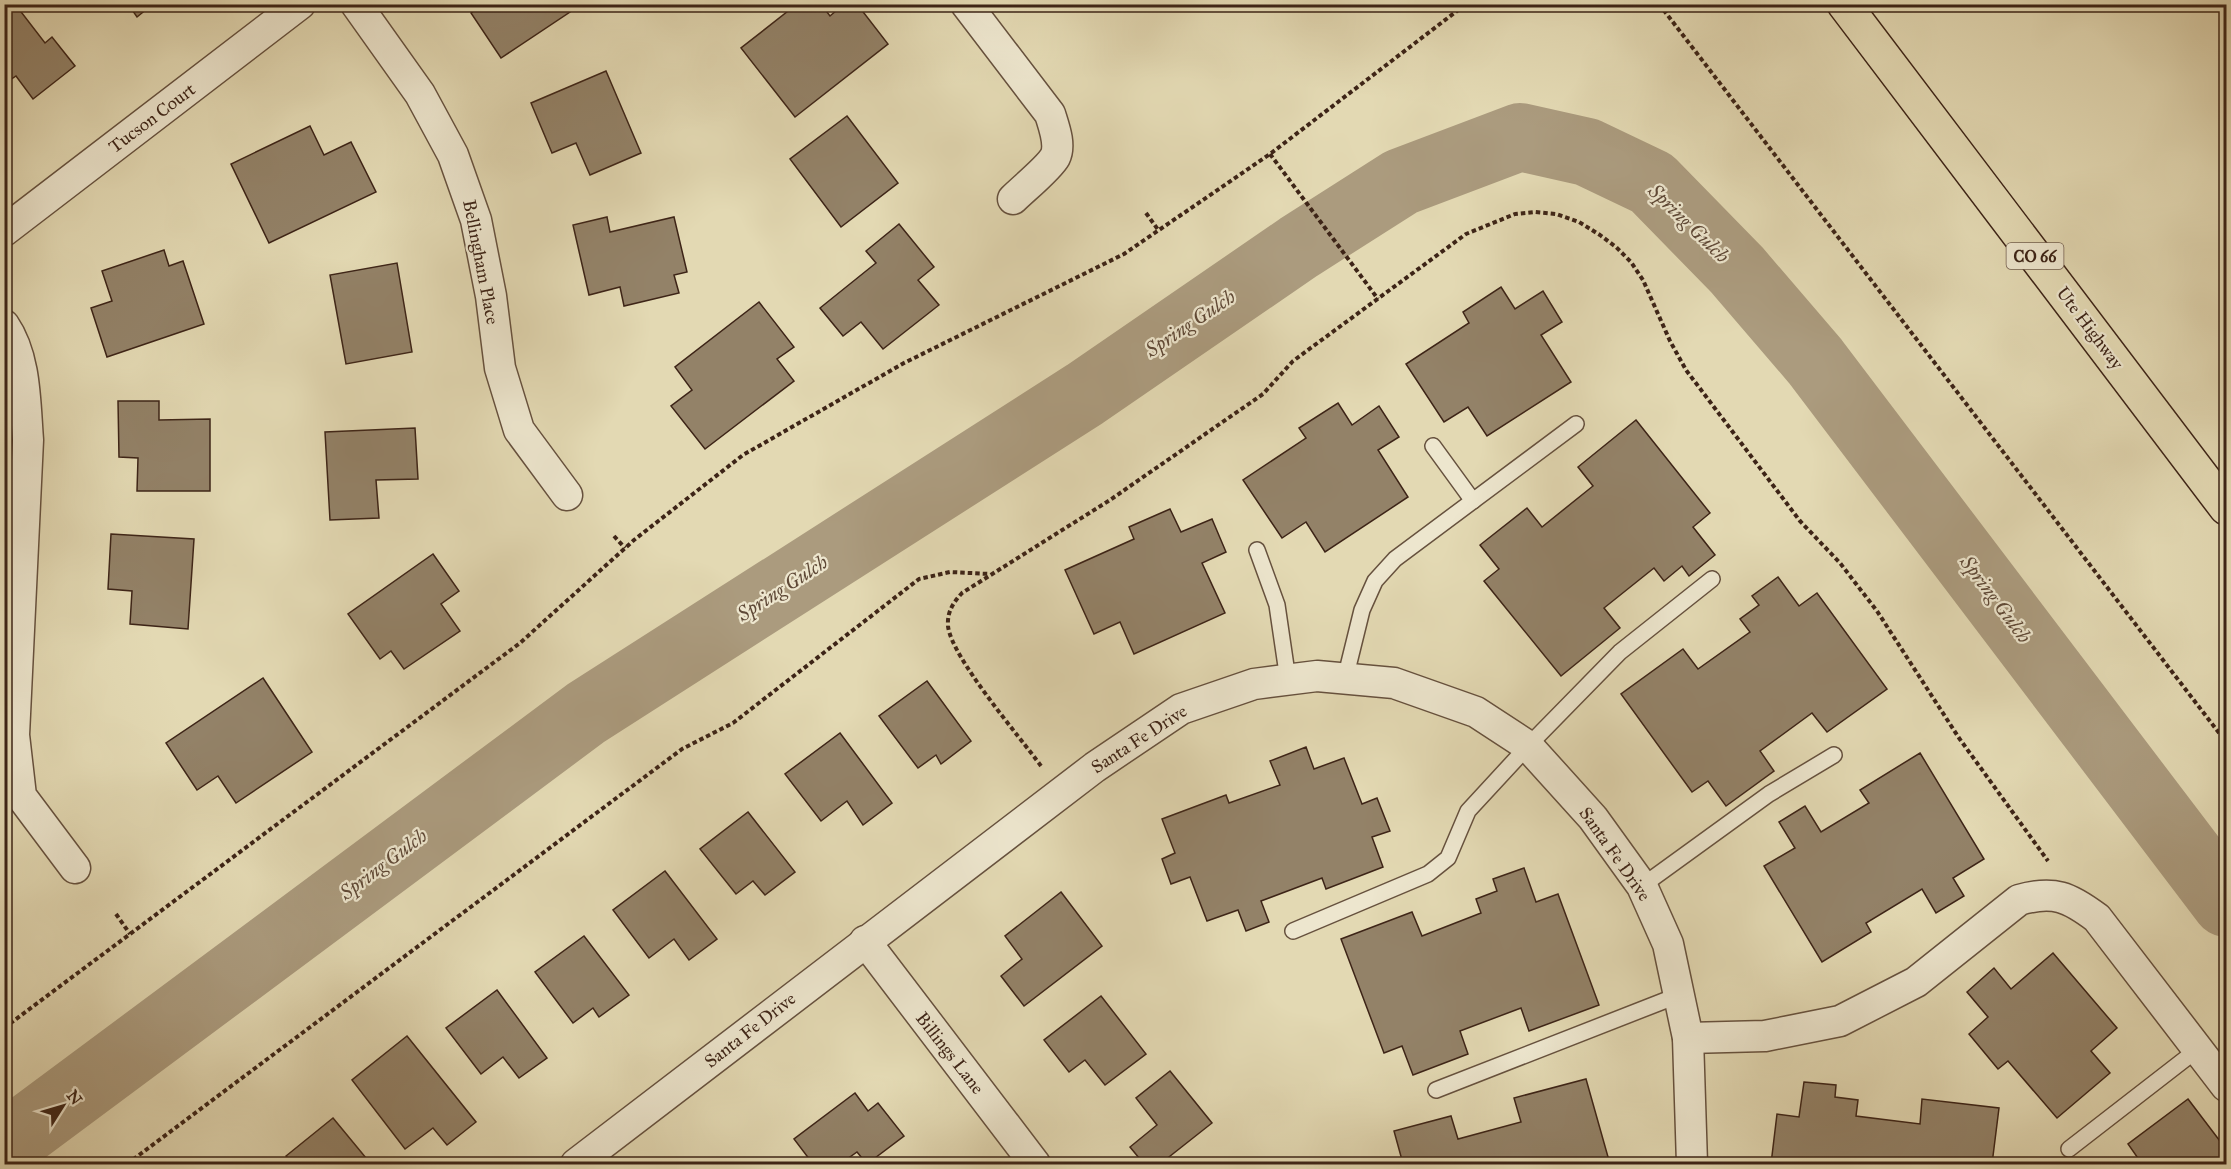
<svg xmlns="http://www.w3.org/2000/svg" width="2231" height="1169" font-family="'IM FELL Great Primer',serif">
<rect width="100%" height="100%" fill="#e3d9b3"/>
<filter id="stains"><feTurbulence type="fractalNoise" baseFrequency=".00333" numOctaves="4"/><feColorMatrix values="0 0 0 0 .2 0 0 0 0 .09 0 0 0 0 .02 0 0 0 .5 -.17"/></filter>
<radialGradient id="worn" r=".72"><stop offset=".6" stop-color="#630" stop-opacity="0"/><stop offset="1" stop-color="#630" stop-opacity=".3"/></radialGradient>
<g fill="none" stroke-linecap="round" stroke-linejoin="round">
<path stroke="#ab9b7e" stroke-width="68" d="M 4,1146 L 586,713 L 1085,394 L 1299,247 L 1401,182 L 1520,137 L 1587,152 L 1652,183 L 1737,270 L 1815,361 L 2226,903"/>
</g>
<g fill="#938268" stroke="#3d2417" stroke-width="1.5">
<path d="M 4,4 L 15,4 L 45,43 L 52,37 L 75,66 L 33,99 L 16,76 L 4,84 Z"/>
<path d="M 128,4 L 153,4 L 137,17 Z"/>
<path d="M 484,4 L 582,4 L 501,58 L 471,13 Z"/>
<path d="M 797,4 L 821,4 L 830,16 L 844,4 L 857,4 L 888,44 L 795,117 L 741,48 Z"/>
<path d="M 606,71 L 641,153 L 590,175 L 576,143 L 552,153 L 531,103 Z"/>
<path d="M 847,116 L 898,183 L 841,227 L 790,159 Z"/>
<path d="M 310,126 L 324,155 L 351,142 L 376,192 L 269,243 L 231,164 Z"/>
<path d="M 607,217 L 610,232 L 674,217 L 687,272 L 674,275 L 679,293 L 624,306 L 620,287 L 589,295 L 573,225 Z"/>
<path d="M 899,224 L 934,267 L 918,280 L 939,305 L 883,349 L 861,322 L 843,336 L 820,308 L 876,263 L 866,251 Z"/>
<path d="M 164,250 L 169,266 L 183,261 L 204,324 L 107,357 L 91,308 L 112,301 L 102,271 Z"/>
<path d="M 397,263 L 412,352 L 346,364 L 330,275 Z"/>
<path d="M 1501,287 L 1515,309 L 1543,291 L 1562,322 L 1541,335 L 1571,382 L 1487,436 L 1468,407 L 1444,422 L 1406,364 L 1469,323 L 1463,312 Z"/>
<path d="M 759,302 L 794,347 L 777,359 L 794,381 L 705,449 L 671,406 L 692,390 L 675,367 Z"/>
<path d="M 118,401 L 159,401 L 159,420 L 210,419 L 210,491 L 137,491 L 138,458 L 119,457 Z"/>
<path d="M 1338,403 L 1352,425 L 1379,406 L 1399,437 L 1378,450 L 1408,497 L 1325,552 L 1306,522 L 1282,538 L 1243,480 L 1306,438 L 1299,428 Z"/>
<path d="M 1636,420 L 1710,513 L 1693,527 L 1715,555 L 1689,576 L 1682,566 L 1664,581 L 1654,568 L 1604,608 L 1620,628 L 1561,676 L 1484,581 L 1499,569 L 1480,545 L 1527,508 L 1542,527 L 1593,486 L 1578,467 Z"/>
<path d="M 415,428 L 418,479 L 376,480 L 379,518 L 330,520 L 325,432 Z"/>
<path d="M 1170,509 L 1181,532 L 1212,519 L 1226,552 L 1202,563 L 1225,613 L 1134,654 L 1120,622 L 1094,634 L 1065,570 L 1134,539 L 1129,527 Z"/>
<path d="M 111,534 L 194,539 L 188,629 L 130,624 L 132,591 L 108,589 Z"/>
<path d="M 433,554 L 459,591 L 441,604 L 460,631 L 404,669 L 391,651 L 380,659 L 348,614 Z"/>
<path d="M 1778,577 L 1799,606 L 1817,593 L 1887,689 L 1827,732 L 1812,713 L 1760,751 L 1774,771 L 1726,806 L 1708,781 L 1692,792 L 1621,694 L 1683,649 L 1698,669 L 1750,632 L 1740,619 L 1759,605 L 1752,596 Z"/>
<path d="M 263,678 L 312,752 L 236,803 L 218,776 L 197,790 L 166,743 Z"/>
<path d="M 927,681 L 971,741 L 941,764 L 936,755 L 918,768 L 879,716 Z"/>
<path d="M 840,733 L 892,803 L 863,825 L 847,801 L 821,821 L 785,774 Z"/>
<path d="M 1306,747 L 1314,769 L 1344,758 L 1362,804 L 1377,798 L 1390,831 L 1372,837 L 1383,867 L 1326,889 L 1322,878 L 1261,901 L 1269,922 L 1246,931 L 1238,910 L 1207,921 L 1190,877 L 1171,884 L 1162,859 L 1175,853 L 1162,819 L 1226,795 L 1229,803 L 1280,785 L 1270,761 Z"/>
<path d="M 1920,753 L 1984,859 L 1953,878 L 1964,896 L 1936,913 L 1922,889 L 1866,923 L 1871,932 L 1822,962 L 1764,866 L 1795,848 L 1779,822 L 1805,806 L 1821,832 L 1869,803 L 1860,790 Z"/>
<path d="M 748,812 L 795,872 L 765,895 L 753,881 L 736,894 L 700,849 Z"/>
<path d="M 1524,868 L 1536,902 L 1558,894 L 1599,1005 L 1529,1031 L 1521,1008 L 1460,1031 L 1468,1054 L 1413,1075 L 1402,1046 L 1384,1053 L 1341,939 L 1412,912 L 1422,936 L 1481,913 L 1476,899 L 1497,891 L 1493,879 Z"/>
<path d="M 665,871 L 717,939 L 689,960 L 674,939 L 649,958 L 613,910 Z"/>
<path d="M 1061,892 L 1102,946 L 1024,1006 L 1001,976 L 1022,959 L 1005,936 Z"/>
<path d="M 584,936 L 629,995 L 599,1017 L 593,1008 L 573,1023 L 535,972 Z"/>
<path d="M 2053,953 L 2117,1028 L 2091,1051 L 2110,1073 L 2057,1118 L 2008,1061 L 1998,1069 L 1969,1034 L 1988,1017 L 1967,992 L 1994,968 L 2011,989 Z"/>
<path d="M 497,990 L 547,1058 L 519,1078 L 503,1057 L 481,1074 L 446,1028 Z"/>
<path d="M 1101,996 L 1146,1054 L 1105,1085 L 1085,1060 L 1069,1072 L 1044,1040 Z"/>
<path d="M 407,1036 L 476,1122 L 447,1145 L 433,1128 L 405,1149 L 352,1080 Z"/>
<path d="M 1170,1071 L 1212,1123 L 1160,1164 L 1144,1164 L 1130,1147 L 1157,1125 L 1136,1098 Z"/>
<path d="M 1586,1079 L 1610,1164 L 1387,1164 L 1402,1160 L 1394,1131 L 1451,1116 L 1458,1139 L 1521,1122 L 1514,1098 Z"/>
<path d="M 1804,1082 L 1836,1085 L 1835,1097 L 1858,1100 L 1856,1116 L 1920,1124 L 1922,1099 L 1999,1108 L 1992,1164 L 1771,1164 L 1777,1114 L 1799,1117 Z"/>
<path d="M 855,1093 L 868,1111 L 878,1103 L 904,1136 L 867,1164 L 857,1152 L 840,1164 L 813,1164 L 794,1139 Z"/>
<path d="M 2188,1099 L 2226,1149 L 2226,1164 L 2142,1164 L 2128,1144 Z"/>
<path d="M 333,1118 L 371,1164 L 293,1164 L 286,1156 Z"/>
</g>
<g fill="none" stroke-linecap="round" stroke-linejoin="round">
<defs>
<g id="lane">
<path d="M 1433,446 L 1473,501"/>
<path d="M 1257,550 L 1277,605 L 1288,680"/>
<path d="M 1345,679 L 1362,610 L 1375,581 L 1395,559 L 1576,424"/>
<path d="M 1642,886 L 1769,794 L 1834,755"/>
<path d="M 1293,931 L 1428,874 L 1448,858 L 1468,811 L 1528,746 L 1620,652 L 1712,579"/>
<path d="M 1436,1090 L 1679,995"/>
<path d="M 2069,1149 L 2198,1049"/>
</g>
<g id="street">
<path d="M 356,4 L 420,94 L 453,155 L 476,220 L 491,296 L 500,368 L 519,430 L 567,495"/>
<path d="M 966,4 L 1050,114 C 1054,127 1061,145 1055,157 C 1049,168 1023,189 1013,199"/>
<path d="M 4,231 L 300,4"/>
<path d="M 4,325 C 26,357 25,402 28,440 L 14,735 L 21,796 L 75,868"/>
<path d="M 865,941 L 1035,1164"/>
<path d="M 1688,1038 L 1765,1036 L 1840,1021 L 1916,982 L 2019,900 C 2054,890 2069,897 2097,918 L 2226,1086"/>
<path d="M 576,1164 L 1095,767 L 1181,709 L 1254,684 L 1317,676 L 1394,683 L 1476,712 L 1528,746 L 1593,818 L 1642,886 L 1668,944 L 1688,1038 L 1692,1164"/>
</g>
<path id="primary" d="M 1844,4 L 2226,508"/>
</defs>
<use href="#lane" stroke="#66513e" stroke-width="18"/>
<use href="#street" stroke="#66513e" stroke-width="33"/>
<use href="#primary" stroke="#3d2417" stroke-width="36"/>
<g stroke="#3d2417" stroke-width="4" stroke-dasharray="4.5 3" stroke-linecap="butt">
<path d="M 1659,4 L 2226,742"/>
<path d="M 1270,154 L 1378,299"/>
<path d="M 1146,213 L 1159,231"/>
<path d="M 614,536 L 625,548"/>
<path d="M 1041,766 C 1020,737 951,657 948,626 C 947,612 953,603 962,593 L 1110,500 L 1263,394 L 1293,361 L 1466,234 L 1515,214 L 1535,212 L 1556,214 L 1579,222 L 1600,235 L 1616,247 L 1631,262 L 1643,280 L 1670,341 L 1686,370 L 1800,521 L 1840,563 L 1877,611 L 1959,738 L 2048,861"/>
<path d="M 116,914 L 130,934"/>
<path d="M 4,1028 L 520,643 L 634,540 L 743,455 L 904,363 L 1124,254 L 1270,154 L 1466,4"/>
<path d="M 127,1164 L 682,749 L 733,723 L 919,579 L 950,572 L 990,574"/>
</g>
<use href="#lane" stroke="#ede6ce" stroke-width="15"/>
<use href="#street" stroke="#ede6ce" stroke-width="30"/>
<use href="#primary" stroke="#e3d9b3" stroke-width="33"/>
</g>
<g text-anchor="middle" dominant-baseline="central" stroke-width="4.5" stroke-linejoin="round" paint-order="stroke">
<rect fill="#ede6ce" stroke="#725e4e" stroke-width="1.5" x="2006.5" y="243" width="57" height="26" rx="4.5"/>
<g font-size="16" font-weight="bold" fill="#3d2417">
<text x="2035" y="256">CO 66</text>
</g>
<g font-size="18" fill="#3d2417" stroke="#ede6ce">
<text transform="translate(152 118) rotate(-37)">Tucson Court</text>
<text transform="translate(481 262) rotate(79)">Bellingham Place</text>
<text transform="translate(2090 328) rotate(53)">Ute Highway</text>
<text transform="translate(1139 739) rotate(-33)">Santa Fe Drive</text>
<text transform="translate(1615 854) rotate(55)">Santa Fe Drive</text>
<text transform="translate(750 1030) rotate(-38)">Santa Fe Drive</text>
<text transform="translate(950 1053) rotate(52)">Billings Lane</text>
</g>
<g font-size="20" font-style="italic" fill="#5e4836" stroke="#ede6ce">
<text transform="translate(1689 223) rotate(44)">Spring Gulch</text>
<text transform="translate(1190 323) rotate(-34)">Spring Gulch</text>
<text transform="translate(782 588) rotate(-33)">Spring Gulch</text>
<text transform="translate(1996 599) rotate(53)">Spring Gulch</text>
<text transform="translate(383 864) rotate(-37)">Spring Gulch</text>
</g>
</g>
<rect width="2231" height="1169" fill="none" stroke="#e3d9b3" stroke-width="24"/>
<rect x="6" y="6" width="2219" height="1157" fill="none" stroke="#3d2417" stroke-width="3"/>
<rect x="12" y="12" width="2207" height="1145" fill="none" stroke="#3d2417" stroke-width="1.5"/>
<g transform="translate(63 1106) rotate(53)" stroke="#ede6ce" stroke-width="4.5" paint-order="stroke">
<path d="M0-4.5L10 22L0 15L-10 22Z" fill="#3d2417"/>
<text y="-9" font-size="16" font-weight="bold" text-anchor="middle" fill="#3d2417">N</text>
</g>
<rect width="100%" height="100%" filter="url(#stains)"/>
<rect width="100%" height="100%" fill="url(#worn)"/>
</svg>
